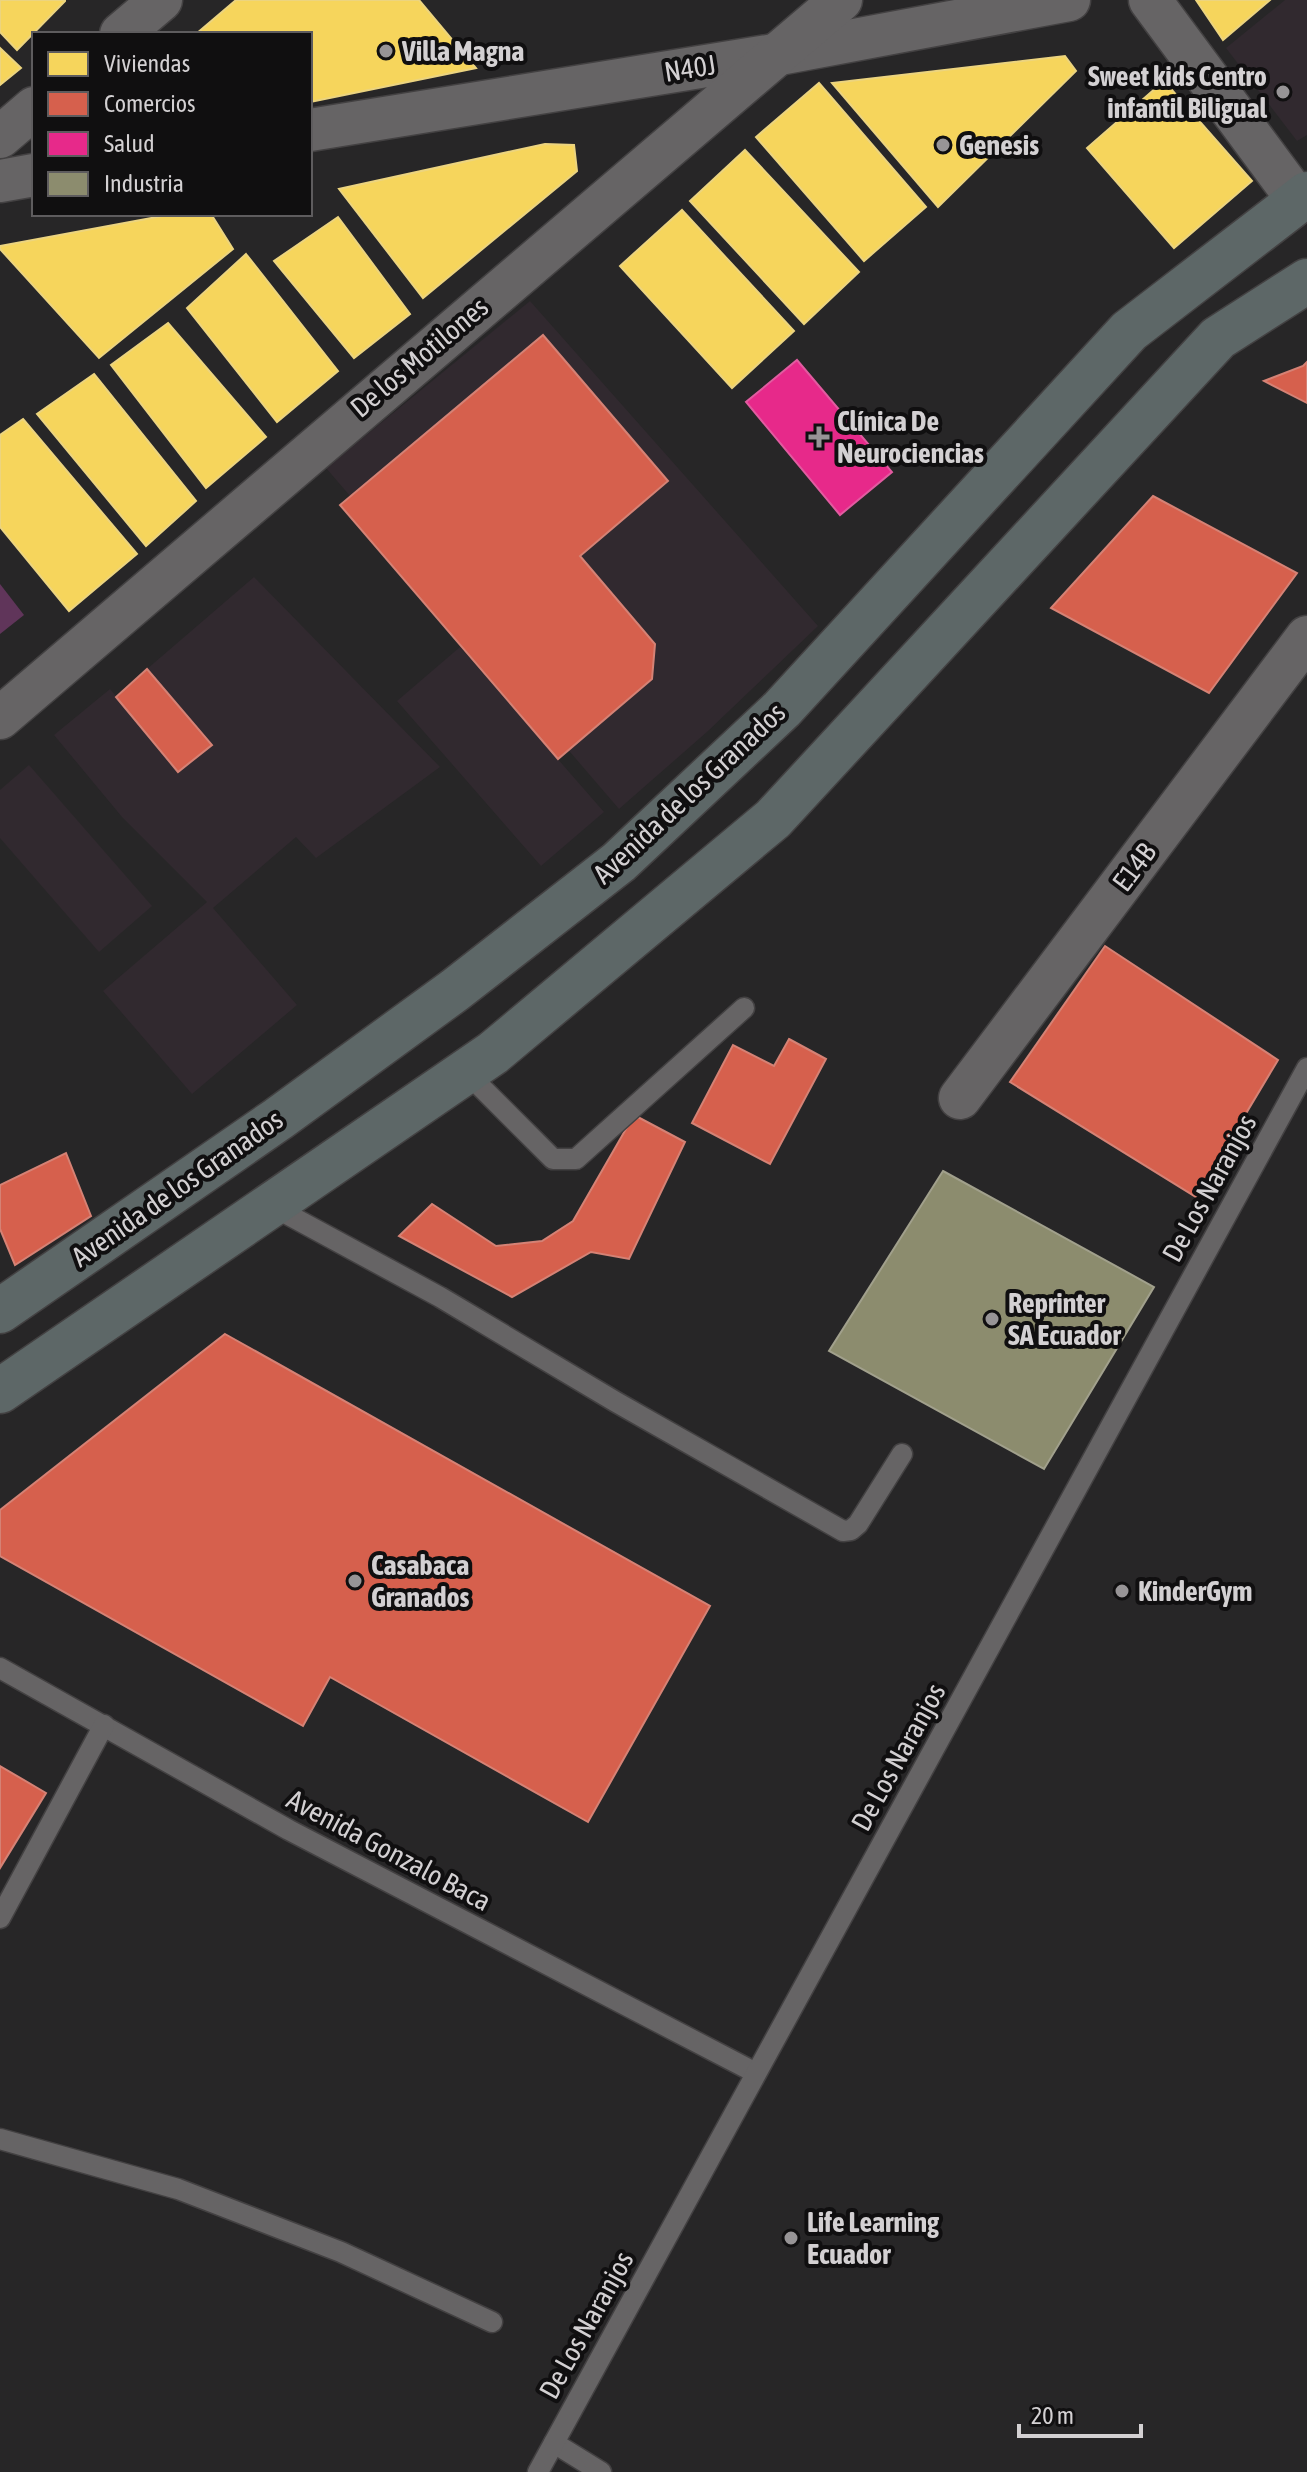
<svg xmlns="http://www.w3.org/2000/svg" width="1307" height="2472" font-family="'Asap Condensed',sans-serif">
<rect width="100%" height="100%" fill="#272627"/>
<g fill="#31292f">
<path d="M 1285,0 L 1307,0 L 1307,135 L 1297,141 L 1226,48 Z"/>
<path d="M 530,301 L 818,626 L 708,731 L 619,809 L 326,468 Z"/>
<path d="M 254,577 L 440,767 L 316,858 L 296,837 L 213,908 L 297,1005 L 192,1094 L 103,991 L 207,902 L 122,817 L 54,735 L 110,689 L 179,771 L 212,745 L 147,669 Z"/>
<path d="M 460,647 L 604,812 L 541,866 L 397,701 Z"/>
<path d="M 29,765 L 152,906 L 99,952 L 0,838 L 0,790 Z"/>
</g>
<path fill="#60355a" d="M 0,584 L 24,615 L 0,634 Z"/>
<g fill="#f6d55c" stroke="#ecd47f" stroke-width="2">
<path d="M 0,0 L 65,0 L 65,1 L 17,50 L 0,32 Z"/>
<path d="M 236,0 L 419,0 L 476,68 L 310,102 L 310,34 L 196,34 Z"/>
<path d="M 1196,0 L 1270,0 L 1223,40 Z"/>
<path d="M 0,48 L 21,68 L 0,85 Z"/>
<path d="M 1065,56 L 1076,71 L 938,207 L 832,83 Z"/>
<path d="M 1164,81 L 1252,181 L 1174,248 L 1087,148 Z"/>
<path d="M 819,83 L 926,207 L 864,261 L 756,137 Z"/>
<path d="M 545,144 L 574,145 L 577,171 L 423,298 L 339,189 Z"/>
<path d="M 745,150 L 859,272 L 804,324 L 690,201 Z"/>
<path d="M 682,210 L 794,331 L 732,388 L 620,266 Z"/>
<path d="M 173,214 L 211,214 L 233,249 L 99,358 L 0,249 L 0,246 Z"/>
<path d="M 338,217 L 410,314 L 354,358 L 274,261 Z"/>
<path d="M 246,254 L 338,371 L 277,422 L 187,308 Z"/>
<path d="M 168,323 L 266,437 L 206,488 L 111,365 Z"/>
<path d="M 94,374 L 196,501 L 146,546 L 37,414 Z"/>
<path d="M 23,419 L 137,554 L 69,611 L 0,527 L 0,435 Z"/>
</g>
<g fill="#d6604d" stroke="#d58275" stroke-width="2">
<path d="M 543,335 L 668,481 L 580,556 L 655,644 L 652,679 L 558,759 L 340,505 Z"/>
<path d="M 1307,362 L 1307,403 L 1264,381 L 1303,366 Z"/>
<path d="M 1153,496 L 1297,573 L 1209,693 L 1051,608 Z"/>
<path d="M 147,669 L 212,745 L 178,772 L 116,697 Z"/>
<path d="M 1105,946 L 1278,1060 L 1196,1197 L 1010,1082 Z"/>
<path d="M 789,1039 L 826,1059 L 770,1164 L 692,1123 L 733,1045 L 774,1066 Z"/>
<path d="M 634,1115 L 685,1142 L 629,1259 L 591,1252 L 512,1297 L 399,1236 L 432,1204 L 496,1246 L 542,1241 L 573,1221 Z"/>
<path d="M 66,1153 L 91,1216 L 15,1265 L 0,1229 L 0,1185 Z"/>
<path d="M 225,1334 L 710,1606 L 588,1822 L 330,1677 L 303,1726 L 0,1556 L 0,1510 Z"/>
<path d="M 0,1766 L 46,1793 L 0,1868 Z"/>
</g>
<path fill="#e7298a" stroke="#e15ba0" stroke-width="2" d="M 797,360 L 892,472 L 840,515 L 746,402 Z"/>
<path fill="#8c8c6e" stroke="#a1a08c" stroke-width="2" d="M 943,1171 L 1154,1287 L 1044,1469 L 829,1351 Z"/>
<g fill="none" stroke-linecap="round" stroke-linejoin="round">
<defs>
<g id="service">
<path d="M 466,1072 L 553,1159 L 576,1159 L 744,1008"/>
<path d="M 272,1206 L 440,1297 L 616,1402 L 843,1531 L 851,1530 L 858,1524 L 902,1454"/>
<path d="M 0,1668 L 289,1830 L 756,2073"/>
<path d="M 0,1918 L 104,1725"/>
<path d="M 0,2139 L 178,2189 L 341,2252 L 492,2322"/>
<path d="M 554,2443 L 601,2472"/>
<path d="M 538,2472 L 1307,1068"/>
</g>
<g id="minor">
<path d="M 1150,0 L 1298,200"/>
<path d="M 121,34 L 161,0"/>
<path d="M 310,130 L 774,55 L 1069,0"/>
<path d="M 0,137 L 34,108"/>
<path d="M 0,181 L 34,175"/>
<path d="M 0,718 L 841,0"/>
<path d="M 960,1098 L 1307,637"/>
</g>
<g id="primary">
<path d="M 0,1311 L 278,1119 L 455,990 L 619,862 L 782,709 L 1129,331 L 1307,194"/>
<path d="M 0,1391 L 493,1053 L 773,819 L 1218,338 L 1307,281"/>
</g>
</defs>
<use href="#service" stroke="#434142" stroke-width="23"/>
<use href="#minor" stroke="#434142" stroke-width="45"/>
<use href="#primary" stroke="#434142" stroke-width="47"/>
<use href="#service" stroke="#666465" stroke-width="20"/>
<use href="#minor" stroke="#666465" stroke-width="42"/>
<use href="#primary" stroke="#5d6767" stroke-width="44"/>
</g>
<g fill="#979496" stroke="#100f10" stroke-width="3">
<circle cx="386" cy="51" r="8"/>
<circle cx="1283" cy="92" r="8"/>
<circle cx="943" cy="145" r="8"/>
<path d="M815 425h8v8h8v8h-8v8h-8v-8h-8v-8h8z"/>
<circle cx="992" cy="1319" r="8"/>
<circle cx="355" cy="1581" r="8"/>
<circle cx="1122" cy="1591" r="8"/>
<circle cx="791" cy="2238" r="8"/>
</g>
<g text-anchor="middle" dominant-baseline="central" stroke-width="8" stroke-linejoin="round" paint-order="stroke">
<g font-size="28" font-weight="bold" fill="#d3d0d2" stroke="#100f10" text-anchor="start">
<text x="402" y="51">Villa Magna</text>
<text x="1267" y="76" text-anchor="end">Sweet kids Centro<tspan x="1267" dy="32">infantil Biligual</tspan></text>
<text x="959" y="145">Genesis</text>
<text x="837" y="421">Clínica De<tspan x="837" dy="32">Neurociencias</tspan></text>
<text x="1008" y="1303">Reprinter<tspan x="1008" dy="32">SA Ecuador</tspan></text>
<text x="371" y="1565">Casabaca<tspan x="371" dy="32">Granados</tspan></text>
<text x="1138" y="1591">KinderGym</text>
<text x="807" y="2222">Life Learning<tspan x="807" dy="32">Ecuador</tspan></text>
</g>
<g font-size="28" fill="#d3d0d2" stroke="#100f10">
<text transform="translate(690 68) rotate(-9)">N40J</text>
<text transform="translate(419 357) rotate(-40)">De los Motilones</text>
<text transform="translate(689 793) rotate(-43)">Avenida de los Granados</text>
<text transform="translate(1134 867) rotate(-53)">E14B</text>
<text transform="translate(177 1188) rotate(-35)">Avenida de los Granados</text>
<text transform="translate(1209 1188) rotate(-61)">De Los Naranjos</text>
<text transform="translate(898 1757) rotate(-61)">De Los Naranjos</text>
<text transform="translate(389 1850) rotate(28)">Avenida Gonzalo Baca</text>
<text transform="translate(586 2325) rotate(-61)">De Los Naranjos</text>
</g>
</g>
<rect x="32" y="32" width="280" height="184" fill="#100f10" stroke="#5e5c5e" stroke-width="2"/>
<rect x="48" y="52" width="40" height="24" fill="#f6d55c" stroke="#5e5c5e" stroke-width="2"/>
<text x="104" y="72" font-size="24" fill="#d3d0d2">Viviendas</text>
<rect x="48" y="92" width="40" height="24" fill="#d6604d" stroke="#5e5c5e" stroke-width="2"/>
<text x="104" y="112" font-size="24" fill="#d3d0d2">Comercios</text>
<rect x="48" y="132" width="40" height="24" fill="#e7298a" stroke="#5e5c5e" stroke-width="2"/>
<text x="104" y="152" font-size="24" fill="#d3d0d2">Salud</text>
<rect x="48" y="172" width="40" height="24" fill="#8c8c6e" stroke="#5e5c5e" stroke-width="2"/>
<text x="104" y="192" font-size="24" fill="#d3d0d2">Industria</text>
<path d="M1019 2424v12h122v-12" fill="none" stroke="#d3d0d2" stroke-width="4"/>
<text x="1031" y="2424" font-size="24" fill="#d3d0d2" stroke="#100f10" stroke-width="6" paint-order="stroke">20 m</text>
</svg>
